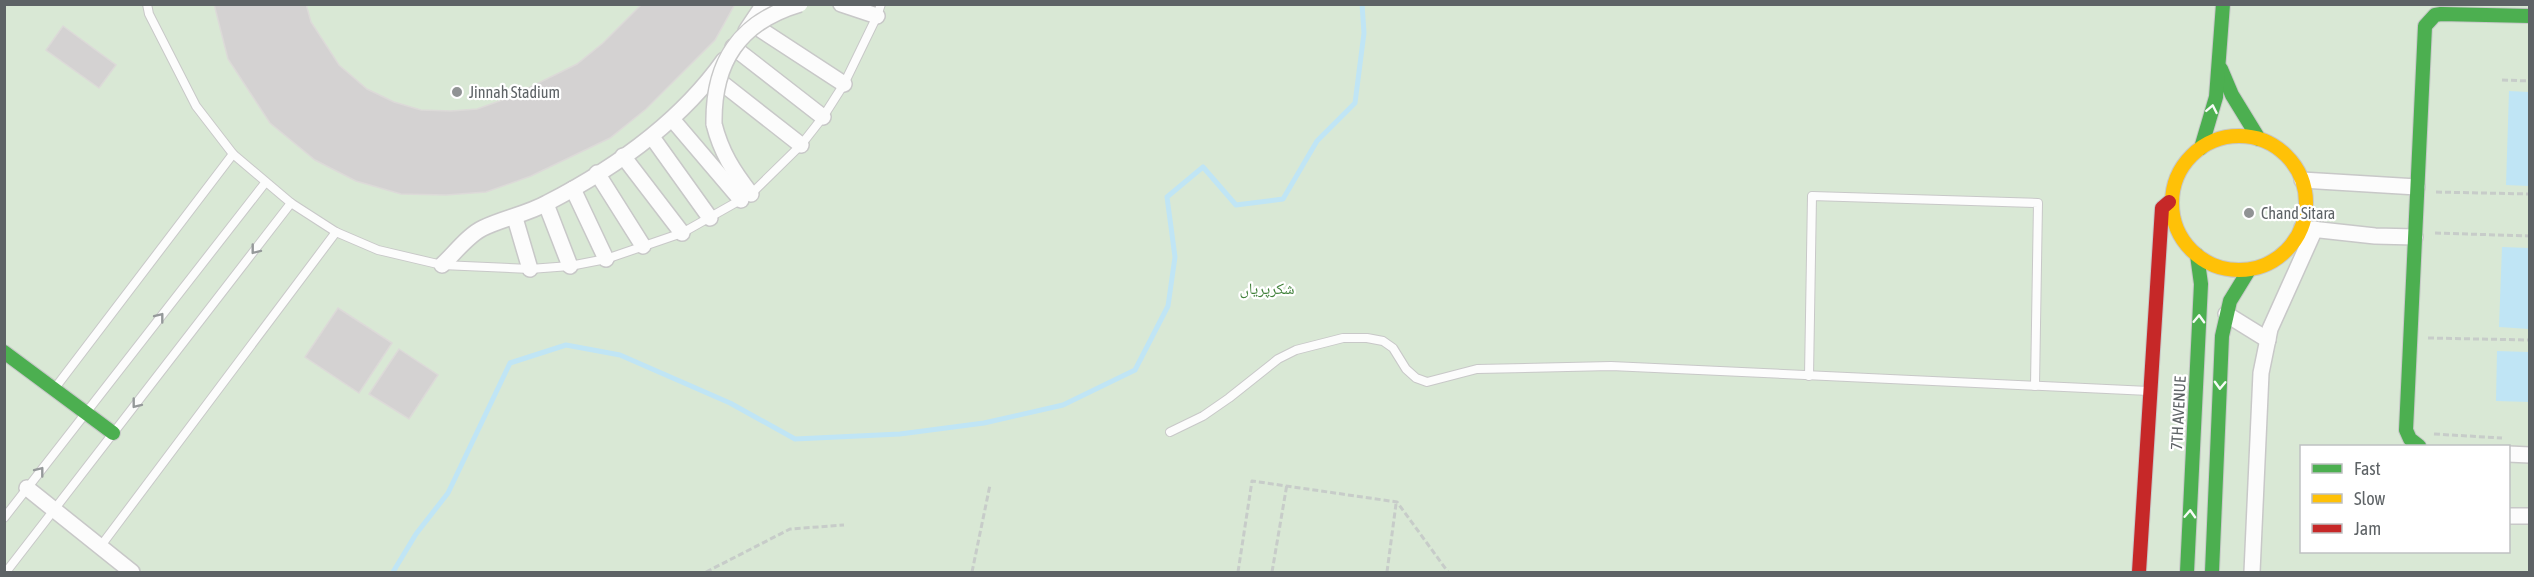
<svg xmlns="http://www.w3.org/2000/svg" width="2534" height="577" font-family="'Asap Condensed','Noto Naskh Arabic',sans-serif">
<rect width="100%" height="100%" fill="#edebe9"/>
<path fill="#d9e8d5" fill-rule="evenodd" d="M 4,5 L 2529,5 L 2529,572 L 5,572 ZM 2302,446 L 2508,446 L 2508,552 L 2302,552 Z"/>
<g fill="#c0e5f5">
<path d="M 2509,91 L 2529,92 L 2529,186 L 2506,185 Z"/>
<path d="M 2502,247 L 2529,248 L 2529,329 L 2499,327 Z"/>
<path d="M 2497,351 L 2529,352 L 2529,402 L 2496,401 Z"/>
</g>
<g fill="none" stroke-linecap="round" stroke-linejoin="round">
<path stroke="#c0e5f5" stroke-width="5" d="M 393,572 L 416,534 L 448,493 L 510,363 L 566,345 L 620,355 L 730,403 L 795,439 L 900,434 L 984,423 L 1063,405 L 1135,370 L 1168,306 L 1175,257 L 1167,197 L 1203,167 L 1236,205 L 1283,199 L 1317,141 L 1355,103 L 1364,33 L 1362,4"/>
</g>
<g fill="#d4d2d2" stroke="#dcdad8" stroke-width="1.5">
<path d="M 214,4 L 306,4 L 311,22 L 339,65 L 367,89 L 394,102 L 421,110 L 451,111 L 477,109 L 508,98 L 577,64 L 603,43 L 642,4 L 735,4 L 715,40 L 646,109 L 610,138 L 531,176 L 486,192 L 446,195 L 401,194 L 356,181 L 315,160 L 270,123 L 228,59 Z"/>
<path d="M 63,26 L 116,65 L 99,88 L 46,50 Z"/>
<path d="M 338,308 L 392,343 L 359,393 L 305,357 Z"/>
<path d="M 399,349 L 438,375 L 409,419 L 369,394 Z"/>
</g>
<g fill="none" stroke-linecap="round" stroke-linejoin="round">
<defs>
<g id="lane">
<path d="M 147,4 L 149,14 L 196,106 L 233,154 L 291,203 L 336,232 L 378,250 L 442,265 L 530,269 L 570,266 L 606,259 L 682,233 L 751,194 L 801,145 L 823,117 L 844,84 L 877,16 L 881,4"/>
<path d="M 1809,376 L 1812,196 L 2038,203 L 2035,386"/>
<path d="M 55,388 L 233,154"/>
<path d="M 1170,432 L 1203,416 L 1229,398 L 1278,359 L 1296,350 L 1343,338 L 1367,338 L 1383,341 L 1393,348 L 1406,369 L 1416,378 L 1427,382 L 1477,369 L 1611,366 L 2149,391"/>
<path d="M 4,518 L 265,183"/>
<path d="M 100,547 L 336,232"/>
<path d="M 6,572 L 291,203"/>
</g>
<g id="street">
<path d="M 841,4 L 877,16"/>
<path d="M 752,24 L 844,84"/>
<path d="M 746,31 L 764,4"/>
<path d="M 733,47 L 823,117"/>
<path d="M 713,76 L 801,145"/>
<path d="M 672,119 L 741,200"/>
<path d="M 714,124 C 721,152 733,171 751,194"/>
<path d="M 652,137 L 710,218"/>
<path d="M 623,156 L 682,233"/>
<path d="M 597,173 L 643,246"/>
<path d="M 2302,180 L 2417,187"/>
<path d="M 573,189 L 606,259"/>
<path d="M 546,204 L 570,266"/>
<path d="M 515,218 L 530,269"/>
<path d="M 2302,228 L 2375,236 L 2415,237"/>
<path d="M 442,265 C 454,254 468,235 483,228 C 504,218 527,214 547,203 C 615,168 680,122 724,60"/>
<path d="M 2226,314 L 2268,340"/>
<path d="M 2508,454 L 2530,455"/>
<path d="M 27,488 L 132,572"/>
<path d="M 2508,516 L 2530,516"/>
<path d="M 2252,572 L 2261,373 L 2270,329 L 2315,229"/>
</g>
<g id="fast">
<path d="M 2221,69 L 2232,95 L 2259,139"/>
<path d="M 2201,148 L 2216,97 L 2223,4"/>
<path d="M 4,352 L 113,433"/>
<path d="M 2419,446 L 2410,439 L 2406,430 L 2425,26 L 2435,15 L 2441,14 L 2530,16"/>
<path d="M 2187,572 L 2201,284 L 2197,255"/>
<path d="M 2212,572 L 2222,336 L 2230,301 L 2249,270"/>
</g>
<circle id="slow" cx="2239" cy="203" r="67"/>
<path id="jam" d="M 2139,572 L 2162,208 L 2169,202"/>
</defs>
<use href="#lane" stroke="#c8c8c8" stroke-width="10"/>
<use href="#street" stroke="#c8c8c8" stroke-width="18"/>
<use href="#fast" stroke="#c7c8c8" stroke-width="16"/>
<use href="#slow" stroke="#c7c8c8" stroke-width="16"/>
<use href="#jam" stroke="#c7c8c8" stroke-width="16"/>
<g stroke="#c7ccc9" stroke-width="3" stroke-dasharray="6 3" stroke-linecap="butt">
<path d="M 2502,80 L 2530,81"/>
<path d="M 2436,192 L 2530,194"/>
<path d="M 2435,233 L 2530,236"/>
<path d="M 2428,338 L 2530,340"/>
<path d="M 2434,434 L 2502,438"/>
<path d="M 706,572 L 790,529 L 844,525"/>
<path d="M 972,572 L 990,485"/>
<path d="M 1238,572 L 1252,481 L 1397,502 L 1448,572"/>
<path d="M 1272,572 L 1287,484"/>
<path d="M 1387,572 L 1396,504"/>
</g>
<use href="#lane" stroke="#fcfcfc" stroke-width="8"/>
<use href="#street" stroke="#fcfcfc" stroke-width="15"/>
<use href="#fast" stroke="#4caf50" stroke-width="14"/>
<use href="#slow" stroke="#ffc107" stroke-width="14"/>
<use href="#jam" stroke="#c62828" stroke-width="14"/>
<defs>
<path id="street-bridge" d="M 714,124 C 713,62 739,22 800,4"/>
</defs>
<use href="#street-bridge" stroke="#c8c8c8" stroke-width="18" stroke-linecap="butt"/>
<use href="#street-bridge" stroke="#fcfcfc" stroke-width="15"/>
</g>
<defs><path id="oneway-chevron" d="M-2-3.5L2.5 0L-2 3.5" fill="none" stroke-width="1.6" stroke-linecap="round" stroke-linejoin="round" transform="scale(1.5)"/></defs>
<g stroke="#f6fbf6">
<use href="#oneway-chevron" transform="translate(2212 109) rotate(-79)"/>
<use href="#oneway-chevron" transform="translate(2199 319) rotate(-88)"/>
<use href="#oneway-chevron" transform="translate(2220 385) rotate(92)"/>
<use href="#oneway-chevron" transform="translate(2190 514) rotate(-87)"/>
</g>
<g stroke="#95999a">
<use href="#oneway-chevron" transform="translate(255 250) rotate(128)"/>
<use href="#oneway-chevron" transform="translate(160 317) rotate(-52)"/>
<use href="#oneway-chevron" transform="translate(136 404) rotate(128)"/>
<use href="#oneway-chevron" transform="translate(40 471) rotate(-52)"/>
</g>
<g fill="#909394" stroke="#fff" stroke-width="2">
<circle cx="457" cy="92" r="6"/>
<circle cx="2249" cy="213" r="6"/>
</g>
<g text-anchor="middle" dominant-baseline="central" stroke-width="4.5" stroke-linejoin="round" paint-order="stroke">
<g font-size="16" fill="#5e6366" stroke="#fff" text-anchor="start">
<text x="469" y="92">Jinnah Stadium</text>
<text x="2261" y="213">Chand Sitara</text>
</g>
<g font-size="16" fill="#40813a" stroke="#fff">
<text x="1267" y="288">شکرپریاں</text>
</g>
<g font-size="16" fill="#5e6366" stroke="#fff">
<text transform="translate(2178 413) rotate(-87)">7TH AVENUE</text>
</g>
</g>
<rect width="2534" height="577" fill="none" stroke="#5e6366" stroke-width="12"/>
<rect x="2300" y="445" width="210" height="108" fill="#ffffff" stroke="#bfc1c2" stroke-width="1.5"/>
<rect x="2312" y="464" width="30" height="9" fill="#4caf50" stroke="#bfc1c2" stroke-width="1.5"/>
<text x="2354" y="475" font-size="18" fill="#5e6366">Fast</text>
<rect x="2312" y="494" width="30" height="9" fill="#ffc107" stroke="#bfc1c2" stroke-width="1.5"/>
<text x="2354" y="505" font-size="18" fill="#5e6366">Slow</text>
<rect x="2312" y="524" width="30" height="9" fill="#c62828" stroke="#bfc1c2" stroke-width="1.5"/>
<text x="2354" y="535" font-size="18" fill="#5e6366">Jam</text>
</svg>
